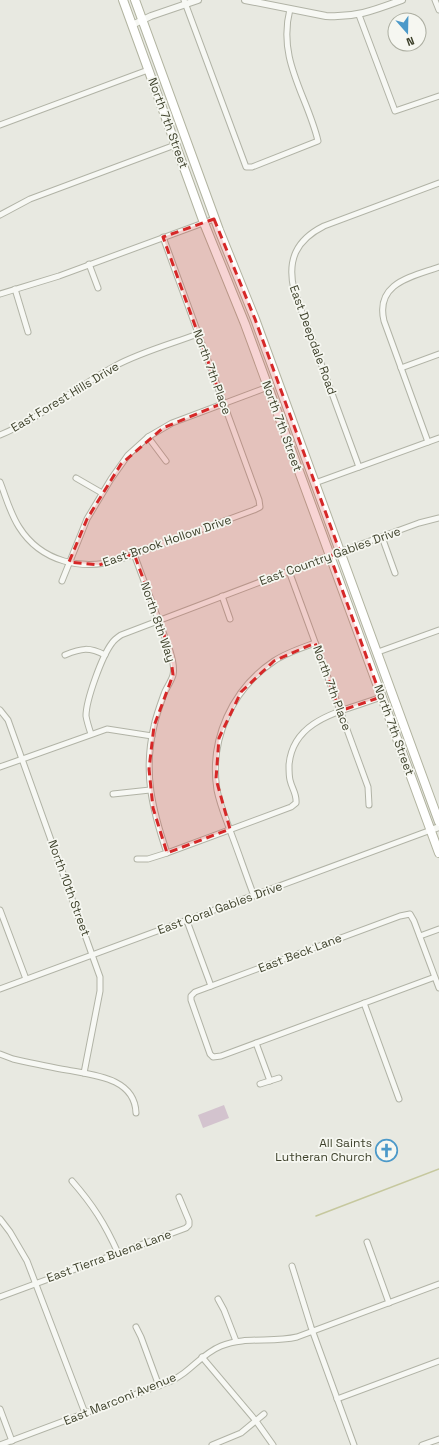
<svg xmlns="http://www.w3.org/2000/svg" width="439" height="1445" font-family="'Space Grotesk',sans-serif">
<rect width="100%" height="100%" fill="#e8e9e1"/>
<path fill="#d3c3ce" d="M 224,1105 L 229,1118 L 203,1128 L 198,1115 Z"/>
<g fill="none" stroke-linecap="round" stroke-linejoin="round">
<path stroke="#c6c89e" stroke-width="1.5" d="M 316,1216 L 439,1169"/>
<defs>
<g id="minor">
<path d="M 184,0 L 246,167 L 252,167 L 318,141 C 307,95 277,60 290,9"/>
<path d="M 435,0 L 439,10"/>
<path d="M 359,15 L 395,111 L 439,96"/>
<path d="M 0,125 L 148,70"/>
<path d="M 0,215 L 30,199 L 175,145"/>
<path d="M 89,264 L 98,288"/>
<path d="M 15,289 L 28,332"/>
<path d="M 0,294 L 59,276 L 214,219"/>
<path d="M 401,368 L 439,354"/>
<path d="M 0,435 C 41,418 76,387 115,366 C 141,352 171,344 198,334"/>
<path d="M 148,437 L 166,461"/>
<path d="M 428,442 L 384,321 C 375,283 411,277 439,267"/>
<path d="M 359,467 L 294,290 C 287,260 296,240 324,226 L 439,183"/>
<path d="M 76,478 L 102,493"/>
<path d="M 0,482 C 6,497 10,513 19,527 C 41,562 83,572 121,559 L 254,510 L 260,507 L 259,500 L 163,237"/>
<path d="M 315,483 L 439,438"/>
<path d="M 382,537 L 395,573"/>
<path d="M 134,554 L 170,651 C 172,658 175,667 173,675 C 171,682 166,688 164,694 C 160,705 156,716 154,726 C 143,772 152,809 167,853"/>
<path d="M 289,571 L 368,787 L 369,805"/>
<path d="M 62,581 L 87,519 L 111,479 L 128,455 L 148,437 L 172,423 L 268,387"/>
<path d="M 222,596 L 230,619"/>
<path d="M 378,652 L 439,630"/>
<path d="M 65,655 C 82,648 89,647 105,655"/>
<path d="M 0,710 L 8,720 L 100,977 L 100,991 L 84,1073"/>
<path d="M 91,734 C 89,728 87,722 86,716 C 86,700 102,656 112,643 C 114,640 118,637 121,635 L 318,560 L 419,523 L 439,518"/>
<path d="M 0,767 L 107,729 L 152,736"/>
<path d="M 113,794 L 150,790"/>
<path d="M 137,859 L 148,859 L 167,853 L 291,807 L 296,803 C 297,794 292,789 290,780 C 289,776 289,769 289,765 C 293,717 346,711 381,697"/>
<path d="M 254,896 C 246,875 239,854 231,833 C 226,819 220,805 217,790 C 209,740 232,689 274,661 C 286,653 301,648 315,643"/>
<path d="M 0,910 L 26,979"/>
<path d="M 187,921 L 211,986"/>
<path d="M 420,936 L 439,929"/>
<path d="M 435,977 L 221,1056 L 213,1057 L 210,1054 L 191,1000 L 191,996 L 195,992 L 400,916 L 410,914 L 414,921 L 439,988"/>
<path d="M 0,989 L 431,830"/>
<path d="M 364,1003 L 399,1099"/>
<path d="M 256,1043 L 270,1081"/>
<path d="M 0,1054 L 13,1059 C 31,1063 49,1067 67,1070 C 94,1075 135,1078 136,1113"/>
<path d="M 260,1084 L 279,1078"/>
<path d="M 72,1181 C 93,1205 105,1224 118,1253"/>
<path d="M 0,1219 L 10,1232 L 27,1261 L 85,1413"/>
<path d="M 367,1242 L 389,1303"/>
<path d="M 292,1266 L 311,1327 L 354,1445"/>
<path d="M 0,1297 L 186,1228 L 189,1225 L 189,1221 L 179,1197"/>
<path d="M 218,1299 L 224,1310 L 236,1341"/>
<path d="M 136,1327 L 141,1337 L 159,1386"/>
<path d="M 202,1357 L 256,1421 L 273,1445"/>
<path d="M 337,1399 L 439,1361"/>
<path d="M 0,1409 L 12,1441"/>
<path d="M 0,1445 L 171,1381 C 175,1379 180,1376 184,1373 C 196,1364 206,1352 221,1346 C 245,1336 272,1343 297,1337 L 439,1284"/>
<path d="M 212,1445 L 241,1433 L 264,1414"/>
<path d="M 422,1445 L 439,1439"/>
</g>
<g id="tertiary">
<path d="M 245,0 L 326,16 C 355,18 375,10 402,0"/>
<path d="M 132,25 L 151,16 L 198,0"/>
<path d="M 431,830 L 439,827"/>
</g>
<g id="primary">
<path d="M 123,0 L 204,223 L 245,324 L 439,853"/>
<path d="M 135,0 L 219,230 L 255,319 L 439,822"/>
</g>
</defs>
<use href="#minor" stroke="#b1b3a6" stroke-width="7"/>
<use href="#tertiary" stroke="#b1b3a6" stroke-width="8"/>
<use href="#primary" stroke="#b2b4a1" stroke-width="10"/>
<use href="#minor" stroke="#f7f8f4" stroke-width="5"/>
<use href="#tertiary" stroke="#f7f8f4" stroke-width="6"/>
<use href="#primary" stroke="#fff" stroke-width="8"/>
</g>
<path fill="#d62828" fill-opacity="0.2" stroke="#d62828" stroke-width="3" stroke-dasharray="8 5" stroke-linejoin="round" d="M 214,219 L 255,319 L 340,552 L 330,556 L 381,697 L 340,711 L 315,643 L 274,661 L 241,692 L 219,738 L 216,779 L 230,829 L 167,853 L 153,808 L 149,769 L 154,726 L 173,675 L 170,651 L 134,554 L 99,565 L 69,562 L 87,519 L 121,464 L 163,428 L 223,403 L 163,237 Z"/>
<defs>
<symbol id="church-ring" viewBox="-11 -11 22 22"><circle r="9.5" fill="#f6f7f1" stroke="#4c99c9" stroke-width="1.5"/><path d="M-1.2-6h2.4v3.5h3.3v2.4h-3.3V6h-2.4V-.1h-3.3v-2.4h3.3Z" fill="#4c99c9"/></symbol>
</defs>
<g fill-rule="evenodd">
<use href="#church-ring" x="374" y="1138" width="25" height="25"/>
</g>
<g text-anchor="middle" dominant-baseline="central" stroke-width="3.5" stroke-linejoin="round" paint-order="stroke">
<g font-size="12" fill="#3d402a" stroke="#f6f7f1">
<text transform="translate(168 123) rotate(70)">North 7th Street</text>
<text transform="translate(313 340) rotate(70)">East Deepdale Road</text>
<text transform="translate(212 372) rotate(70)">North 7th Place</text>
<text transform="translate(65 397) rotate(-31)">East Forest Hills Drive</text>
<text transform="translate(282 426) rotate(70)">North 7th Street</text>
<text transform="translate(167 541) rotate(-19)">East Brook Hollow Drive</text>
<text transform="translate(330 556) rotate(-20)">East Country Gables Drive</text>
<text transform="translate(158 622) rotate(71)">North 8th Way</text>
<text transform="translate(332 688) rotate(70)">North 7th Place</text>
<text transform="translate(394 730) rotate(70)">North 7th Street</text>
<text transform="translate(69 888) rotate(70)">North 10th Street</text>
<text transform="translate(220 908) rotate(-20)">East Coral Gables Drive</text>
<text transform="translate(300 953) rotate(-21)">East Beck Lane</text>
<text transform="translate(109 1256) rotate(-20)">East Tierra Buena Lane</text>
<text transform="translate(120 1399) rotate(-22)">East Marconi Avenue</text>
</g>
<g font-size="12" fill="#3d402a" stroke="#f6f7f1" text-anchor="end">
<text x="372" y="1143">All Saints<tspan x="372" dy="14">Lutheran Church</tspan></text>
</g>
</g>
<g transform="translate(407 32) rotate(160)"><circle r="19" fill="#f6f7f1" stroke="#acaea1"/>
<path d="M0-3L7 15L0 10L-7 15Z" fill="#4c99c9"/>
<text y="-6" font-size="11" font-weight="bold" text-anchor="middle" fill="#3d402a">N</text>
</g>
</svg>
